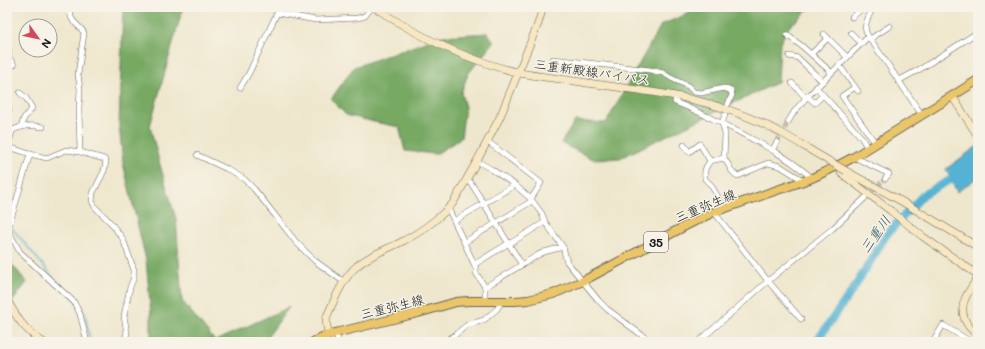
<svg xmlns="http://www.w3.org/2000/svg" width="985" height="349" font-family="Mali,'Klee One',sans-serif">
<rect width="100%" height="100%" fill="#f7f3e8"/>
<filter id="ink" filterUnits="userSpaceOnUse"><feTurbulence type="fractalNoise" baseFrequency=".025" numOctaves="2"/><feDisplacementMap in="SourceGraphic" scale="8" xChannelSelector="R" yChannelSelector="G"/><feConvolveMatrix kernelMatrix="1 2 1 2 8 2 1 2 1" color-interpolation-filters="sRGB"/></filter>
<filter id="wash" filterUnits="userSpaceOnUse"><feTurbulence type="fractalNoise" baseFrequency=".012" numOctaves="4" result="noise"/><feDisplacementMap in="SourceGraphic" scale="16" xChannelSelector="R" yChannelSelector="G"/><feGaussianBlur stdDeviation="0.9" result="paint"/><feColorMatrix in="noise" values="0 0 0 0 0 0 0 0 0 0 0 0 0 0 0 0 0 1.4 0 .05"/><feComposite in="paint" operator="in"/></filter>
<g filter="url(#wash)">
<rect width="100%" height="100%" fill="#efe7cd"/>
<g fill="#77a964" stroke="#4a6240">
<path d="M 123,7 L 183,7 L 150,126 L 160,165 L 176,219 L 182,301 L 215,341 L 289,307 L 264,342 L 151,342 L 151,314 L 146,260 L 123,163 L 119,125 Z"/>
<path d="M 704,7 L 811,7 L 789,27 L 780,43 L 778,82 L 620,158 L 593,159 L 561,143 L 575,121 L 606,123 L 661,25 Z"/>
<path d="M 488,33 L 494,42 L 468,74 L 461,93 L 465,107 L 461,138 L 436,154 L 405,151 L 399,127 L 374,122 L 346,115 L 331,99 L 354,67 L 443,36 Z"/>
<path d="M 7,259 L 27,282 L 7,309 Z"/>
</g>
<path fill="#54b2d2" stroke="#386777" d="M 978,146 L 978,177 L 957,192 L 946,169 L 972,150 Z"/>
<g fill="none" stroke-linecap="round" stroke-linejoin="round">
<path stroke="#54b2d2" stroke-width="1.5" d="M 11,227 L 52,276 L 73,297 L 81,306 L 85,313 L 90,342"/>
<path stroke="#54b2d2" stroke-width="8" d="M 816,342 L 854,288 L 887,234 L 924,194 L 978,165"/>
</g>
</g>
<g filter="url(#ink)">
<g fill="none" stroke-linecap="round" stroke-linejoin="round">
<g stroke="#c5beaa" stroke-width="5" stroke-dasharray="5 2.5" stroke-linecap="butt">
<path d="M 777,142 L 788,122"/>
<path d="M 867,196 L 885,179"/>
</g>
<defs>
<g id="street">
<path d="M 70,7 C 71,10 70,14 71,17 C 73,23 81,27 84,33 L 78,74 L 80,89 L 79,108 L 80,152"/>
<path d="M 873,7 C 866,23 860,28 873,43 L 922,115"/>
<path d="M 872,10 L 882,7"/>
<path d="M 852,17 L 864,7"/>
<path d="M 851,33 L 861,43"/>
<path d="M 824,34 L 847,57"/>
<path d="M 787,35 L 803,47 L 831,72"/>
<path d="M 870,39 L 890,26"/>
<path d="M 7,49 L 9,51 L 8,56 L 14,65"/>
<path d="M 811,54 L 828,38"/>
<path d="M 789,56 C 793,57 795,57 798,58 L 822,81"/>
<path d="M 553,59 L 650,70 L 663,73 L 671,78 L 688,86 L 694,92 L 701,93 L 724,88 L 731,91 L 732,95 L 728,104"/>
<path d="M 839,65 L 858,91"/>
<path d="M 898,81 L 922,68 L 978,32"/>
<path d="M 792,83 L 806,98 L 868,37"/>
<path d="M 816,87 L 861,137 L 868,149"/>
<path d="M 855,87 L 842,96 L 876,144"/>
<path d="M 240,88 L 249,73 L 277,13 L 316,20 L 358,18 L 365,16 L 372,7"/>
<path d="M 20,93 L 26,98 L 32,108 L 31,110 L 24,118 L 21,127"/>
<path d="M 676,96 L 675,102 C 709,116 740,132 772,150"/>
<path d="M 807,96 L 815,103 L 823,95"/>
<path d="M 7,110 L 9,110"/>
<path d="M 788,122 L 794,112 L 806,98"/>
<path d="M 7,129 L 10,130 L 12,132 L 8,145 L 9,147 L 30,154 L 47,158 L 66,150 L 80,152 L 104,159 L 106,162 L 104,171 L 93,193 L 92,201 L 95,207 L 110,222 L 123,239 L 134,270 L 134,277 L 130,287 L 124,316 L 127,333 L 124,342"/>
<path d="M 11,131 C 22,125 31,125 43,127"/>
<path d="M 487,141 L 541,183 L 531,199"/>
<path d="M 777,142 L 772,150 C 787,158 799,167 812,178"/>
<path d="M 684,145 L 689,152 L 700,144 L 710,161 C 705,168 704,171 705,179 L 711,185 L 725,209"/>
<path d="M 30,154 L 9,226 L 8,230 L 20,252 L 74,302 L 80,314 L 87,342"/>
<path d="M 197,155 L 227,169 L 244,179 L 254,189 L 263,200 L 296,242 L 315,261 L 344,282"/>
<path d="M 854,157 L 889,174 L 885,179"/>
<path d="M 724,158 L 725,134 L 722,123 L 725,115"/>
<path d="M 477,161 L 491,169 L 515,185 L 531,199 L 542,214 L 545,222 L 563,247 L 567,262 L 599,301 L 607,309 L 651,342"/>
<path d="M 710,161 L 724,158 C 729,164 731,174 738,176 L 768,163 L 780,166 L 804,181"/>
<path d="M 467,179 L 471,183 L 522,265"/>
<path d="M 448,208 L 476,268 L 476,273 L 485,287 L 485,301"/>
<path d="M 714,212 L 768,281 L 801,319"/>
<path d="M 454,221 L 515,185"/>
<path d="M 465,242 L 532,201"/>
<path d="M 509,244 L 545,222"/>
<path d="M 475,264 L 509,243"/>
<path d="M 485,287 L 538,255 L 544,252 L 563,247"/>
<path d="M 335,333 L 339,342"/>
<path d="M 414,340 L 415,342"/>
<path d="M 399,341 L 400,342"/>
<path d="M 444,342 L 455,335 L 467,325 L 484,320 L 497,309 L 502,301"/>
<path d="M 698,342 L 768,281 L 832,229 L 865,198"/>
<path d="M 933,342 L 943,325 L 971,342"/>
</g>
<g id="secondary">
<path d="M 374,7 C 420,38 466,60 520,73 C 536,76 552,78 568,80 C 598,85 628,88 658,93 C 698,99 736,110 772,128 C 792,138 811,151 831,162"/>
<path d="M 952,96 L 978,136"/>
<path d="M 846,171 L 901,201 L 978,247"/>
<path d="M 841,173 L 891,211 L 922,236 L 978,275"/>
<path d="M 978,277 C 974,284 968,291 965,299 C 959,313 966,327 978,335"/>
<path d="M 7,300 C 17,318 25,331 43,342"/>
<path d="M 329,334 C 327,328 325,323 327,316 C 335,299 342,279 357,266 C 370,254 389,249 405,240 C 421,232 442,216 453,203 L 477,161 L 500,117 L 538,24 L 543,7"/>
</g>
<path id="primary" d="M 313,342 L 322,337 L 335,333 L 418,313 L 456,302 L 468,301 L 515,301 L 528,300 L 553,294 L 583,281 L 687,225 L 714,212 L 812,178 L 835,167 L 854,157 L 978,80"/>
</defs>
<use href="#street" stroke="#66635a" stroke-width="6"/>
<use href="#secondary" stroke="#66635a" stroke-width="8"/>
<use href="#primary" stroke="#66635a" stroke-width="10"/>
<use href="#street" stroke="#fff" stroke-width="5"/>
<use href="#secondary" stroke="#f7e8c3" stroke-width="7"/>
<use href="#primary" stroke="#ebc669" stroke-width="8"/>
<defs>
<path id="secondary-bridge" d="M 831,162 L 846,171"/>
</defs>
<use href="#secondary-bridge" stroke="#66635a" stroke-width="8" stroke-linecap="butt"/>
<use href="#secondary-bridge" stroke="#f7e8c3" stroke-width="7"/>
</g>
</g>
<g text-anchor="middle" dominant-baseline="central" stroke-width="3" stroke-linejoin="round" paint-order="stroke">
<rect fill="#f7f3e8" stroke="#5e5c59" stroke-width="1" x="644" y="232" width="24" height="20" rx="3"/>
<g font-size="12" font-weight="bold" fill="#1c1c1c">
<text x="656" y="242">35</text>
</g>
<g font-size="13" fill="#1c1c1c" stroke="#f7f3e8">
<text transform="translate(592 71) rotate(8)">三重新殿線バイパス</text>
<text transform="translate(705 205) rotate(-23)">三重弥生線</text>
<text transform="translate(392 306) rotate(-14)">三重弥生線</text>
</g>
<g font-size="14" font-style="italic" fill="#325865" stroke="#f7f3e8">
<text transform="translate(875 234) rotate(-55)">三重川</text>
</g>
</g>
<rect width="985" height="349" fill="none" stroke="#f7f3e8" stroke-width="24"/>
<g transform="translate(38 38) rotate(123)"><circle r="19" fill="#f7f3e8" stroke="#9f9d96"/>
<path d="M0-3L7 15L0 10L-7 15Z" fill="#d1495b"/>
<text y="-6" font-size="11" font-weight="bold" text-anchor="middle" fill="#1c1c1c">N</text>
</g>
</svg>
